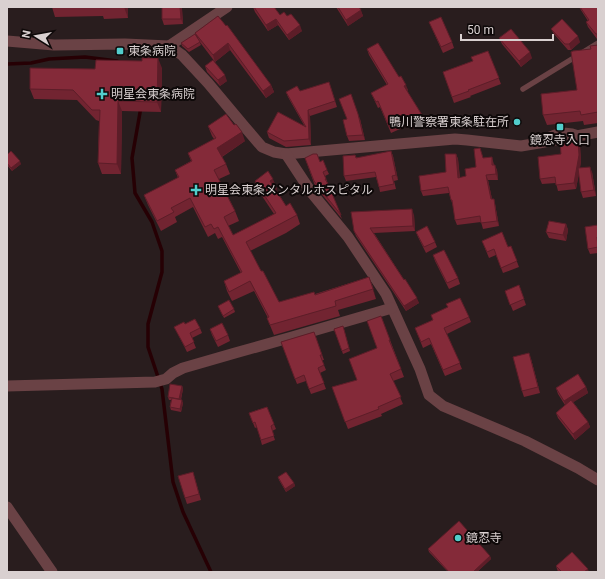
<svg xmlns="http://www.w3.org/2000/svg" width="605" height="579" font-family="Roboto,'Noto Sans JP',sans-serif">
<rect width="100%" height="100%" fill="#291d1e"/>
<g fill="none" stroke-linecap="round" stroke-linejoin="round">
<g stroke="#260004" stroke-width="3.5">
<path d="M 7,64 L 31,63 L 49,59 L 85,57 L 117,61"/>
<path d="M 141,107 L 132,158 L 135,193 L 152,222 L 162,251 L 162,272 L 148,324 L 148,347 L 162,389 L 173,482 L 183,512 L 211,572"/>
</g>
<g stroke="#6a4245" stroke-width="5.5">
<path d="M 523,89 L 598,43"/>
<path d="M 542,140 C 550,131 567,128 578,133"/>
</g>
<g stroke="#6a4245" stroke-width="11">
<path d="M 7,41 L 54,45 L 125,44 L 169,46 L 182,55 L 208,83 L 244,126 L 262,147 L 274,152 L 286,154 L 455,139 L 467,140 L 521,146 L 539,143 L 598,132"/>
<path d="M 169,46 L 227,7"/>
<path d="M 286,154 L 311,192 L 348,237 L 386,294 L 420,369 L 429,395 L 443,406 L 483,423 L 525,441 L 578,468 L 598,480"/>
<path d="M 7,386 L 155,382 L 166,379 L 173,373 L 183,368 L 235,353 L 292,337 L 392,308"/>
<path d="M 7,507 L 52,572"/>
</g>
</g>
<g fill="#722431">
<path d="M 52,7 L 128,7 L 128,18 L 104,19 L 103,16 L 55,17 Z"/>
<path d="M 253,7 L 274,7 L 280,15 L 287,16 L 302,31 L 289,40 L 278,25 L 268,31 L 255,12 Z"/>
<path d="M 336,7 L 359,7 L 363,16 L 348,26 Z"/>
<path d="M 579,7 L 598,7 L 598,39 L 597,39 L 588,27 L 586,22 L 588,21 Z"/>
<path d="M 182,9 L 183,24 L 164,25 L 162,19 Z"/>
<path d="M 218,16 L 271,85 L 274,92 L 266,98 L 230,50 L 215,62 L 199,41 L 201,45 L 189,52 L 182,46 L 181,43 L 198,38 L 195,33 Z"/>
<path d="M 429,22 L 452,42 L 454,48 L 443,53 Z"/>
<path d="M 551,29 L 580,42 L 571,50 L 568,50 L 554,34 Z"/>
<path d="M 499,38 L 532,58 L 521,67 L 502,44 Z"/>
<path d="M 598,45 L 598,123 L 584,125 L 583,121 L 547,125 L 543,115 L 577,90 L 591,49 Z"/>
<path d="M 367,49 L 399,77 L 408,90 L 407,91 L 422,115 L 424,121 L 412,129 L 409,125 L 391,133 L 380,107 L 378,108 L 371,93 L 387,85 L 369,55 Z"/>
<path d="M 488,51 L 501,84 L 470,96 L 471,97 L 454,103 L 443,72 L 473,61 Z"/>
<path d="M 205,66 L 227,81 L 220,86 L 207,72 Z"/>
<path d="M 162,68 L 161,112 L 122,111 L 121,174 L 102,174 L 98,163 L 99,121 L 96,120 L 77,100 L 34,99 L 30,89 L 95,69 Z"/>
<path d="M 331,88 L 337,107 L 310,116 L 311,145 L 286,147 L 269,138 L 267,132 L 305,127 L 288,97 L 286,92 L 300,91 Z"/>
<path d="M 347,119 L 360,119 L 365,140 L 349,141 L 347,136 Z"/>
<path d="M 208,126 L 245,141 L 222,157 L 226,164 L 230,174 L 219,179 L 235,211 L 239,221 L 228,226 L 233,235 L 274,214 L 258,190 L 255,181 L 277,189 L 276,189 L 286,206 L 297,215 L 300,224 L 286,233 L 250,251 L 261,271 L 279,302 L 315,294 L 369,277 L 376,299 L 338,310 L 340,316 L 274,335 L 267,318 L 268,318 L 254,291 L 232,301 L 227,291 L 224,281 L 241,273 L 222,237 L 218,239 L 215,233 L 208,237 L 193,207 L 175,217 L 177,222 L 161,231 L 148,205 L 144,195 L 178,178 L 175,170 L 191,161 L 188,153 L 214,139 L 212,136 Z"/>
<path d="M 578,141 L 580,146 L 581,161 L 580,168 L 592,172 L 596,196 L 583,198 L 581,192 L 579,173 L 576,189 L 558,191 L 556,183 L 542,184 L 540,179 L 561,154 Z"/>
<path d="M 480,148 L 483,158 L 492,157 L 494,165 L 497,170 L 498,180 L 488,180 L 492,199 L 495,204 L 499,226 L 483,229 L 481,222 L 457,225 L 455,220 L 453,206 L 449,193 L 423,196 L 421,191 L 446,172 L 456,154 L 458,159 L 460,178 L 466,176 L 476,167 Z"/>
<path d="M 391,151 L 393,156 L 398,180 L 394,181 L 396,189 L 380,192 L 379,187 L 376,177 L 346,181 L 344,176 L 355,155 L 357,158 Z"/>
<path d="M 7,155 L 21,164 L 12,171 L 7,165 Z"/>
<path d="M 305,158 L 320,162 L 327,170 L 329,174 L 325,176 L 342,219 L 315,186 Z"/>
<path d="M 414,215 L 415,231 L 374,233 L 419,303 L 406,311 L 356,236 L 354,231 Z"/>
<path d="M 566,224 L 568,230 L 566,241 L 549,238 L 546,232 Z"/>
<path d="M 598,225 L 598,253 L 590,254 L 588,249 Z"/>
<path d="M 416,232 L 435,242 L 437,247 L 426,253 L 418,237 Z"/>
<path d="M 482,241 L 508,247 L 511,246 L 519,267 L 503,273 L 496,255 L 489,258 Z"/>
<path d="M 433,255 L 458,278 L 460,284 L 449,289 L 435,261 Z"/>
<path d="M 519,285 L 526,305 L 513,311 L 505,291 Z"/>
<path d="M 218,306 L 234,309 L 235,312 L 224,318 Z"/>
<path d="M 431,315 L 469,317 L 471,322 L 447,334 L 462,369 L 445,376 L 431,344 L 423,348 L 415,328 L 433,320 Z"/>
<path d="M 381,316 L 404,377 L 393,381 L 403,404 L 381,414 L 382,416 L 348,429 L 332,387 L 357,380 L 377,348 Z"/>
<path d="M 185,324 L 200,328 L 202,333 L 192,338 L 196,348 L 187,352 L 177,332 L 174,327 Z"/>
<path d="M 343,326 L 350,351 L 343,354 L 334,329 Z"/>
<path d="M 210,329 L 228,335 L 230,341 L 218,347 L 212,335 Z"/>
<path d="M 314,332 L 324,360 L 322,360 L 326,370 L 320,373 L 326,389 L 311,394 L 306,381 L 297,384 L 281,342 Z"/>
<path d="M 531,359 L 540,393 L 524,397 L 522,391 Z"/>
<path d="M 182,386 L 183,389 L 181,400 L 183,403 L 181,412 L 171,410 L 170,407 L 171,400 L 169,400 L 168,397 Z"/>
<path d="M 586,387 L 588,393 L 573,402 L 588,422 L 590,427 L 575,440 L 558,418 L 556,413 L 565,405 L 558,394 L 556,388 Z"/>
<path d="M 267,407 L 276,429 L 272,431 L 275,440 L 262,445 L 257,427 L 255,428 L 249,413 Z"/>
<path d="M 193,472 L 201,500 L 187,504 L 185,498 Z"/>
<path d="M 278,477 L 294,483 L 295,486 L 286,492 L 279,480 Z"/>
<path d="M 428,549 L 490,556 L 491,559 L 477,572 L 448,572 L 429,552 Z"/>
<path d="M 556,566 L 589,572 L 558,572 Z"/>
</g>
<g fill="#5c1d28">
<path d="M 124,7 L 128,7 L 128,18 Z"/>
<path d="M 180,7 L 182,7 L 182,9 L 183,24 L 181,19 Z"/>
<path d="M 361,10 L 363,16 L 348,26 L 346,20 Z"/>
<path d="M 276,19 L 278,25 L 268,31 L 266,25 Z"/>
<path d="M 300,25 L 302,31 L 289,40 L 287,35 Z"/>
<path d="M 578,36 L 580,42 L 571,50 L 569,44 Z"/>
<path d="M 228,43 L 230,50 L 215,62 L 213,55 Z"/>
<path d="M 530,52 L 532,58 L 521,67 L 519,61 Z"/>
<path d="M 158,58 L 162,68 L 161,112 L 157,102 Z"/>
<path d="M 225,75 L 227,81 L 220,86 L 218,80 Z"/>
<path d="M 271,85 L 274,92 L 266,98 L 263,91 Z"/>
<path d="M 406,85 L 408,90 L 406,92 L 404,86 Z"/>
<path d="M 118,101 L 122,111 L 121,174 L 117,164 Z"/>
<path d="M 308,110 L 310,116 L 311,145 L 309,139 Z"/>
<path d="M 358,114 L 360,119 L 365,140 L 363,135 Z"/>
<path d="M 422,115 L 424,121 L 412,129 L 410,123 Z"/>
<path d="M 242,132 L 245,141 L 221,157 L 217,148 Z"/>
<path d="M 578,141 L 580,146 L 581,161 L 576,189 L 574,183 Z"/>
<path d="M 391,151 L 393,156 L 398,180 L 396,175 Z"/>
<path d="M 456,154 L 458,159 L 460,183 L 458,178 Z"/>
<path d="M 20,161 L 21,164 L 12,171 L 11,168 Z"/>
<path d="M 495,165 L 497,170 L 498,180 L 496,174 Z"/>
<path d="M 590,167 L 592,172 L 596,196 L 594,190 Z"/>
<path d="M 486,175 L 488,180 L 493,204 L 491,199 Z"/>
<path d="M 273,179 L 277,189 L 274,191 L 270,181 Z"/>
<path d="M 494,199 L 495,204 L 499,226 L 497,221 Z"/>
<path d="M 412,209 L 414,215 L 415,231 L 413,226 Z"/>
<path d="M 566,224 L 568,230 L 566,241 L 563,235 Z"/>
<path d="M 369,277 L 373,287 L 376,299 L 373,289 Z"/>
<path d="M 417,298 L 419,303 L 406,311 L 404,306 Z"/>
<path d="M 529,353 L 531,359 L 540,393 L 538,387 Z"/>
<path d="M 182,386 L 183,389 L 180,402 L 179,399 Z"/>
<path d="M 586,387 L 588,393 L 566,407 L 564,401 Z"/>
<path d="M 182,400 L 183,403 L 181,412 L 180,409 Z"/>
<path d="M 588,422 L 590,427 L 575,440 L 573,434 Z"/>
<path d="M 294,483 L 295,486 L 286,492 L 285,489 Z"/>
<path d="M 490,556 L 491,559 L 477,572 L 473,572 Z"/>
<path d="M 588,569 L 589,572 L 584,572 Z"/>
</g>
<g fill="#842a39" stroke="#5c1d28">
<path d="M 100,7 L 124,7 L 100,8 Z"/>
<path d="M 162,7 L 180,7 L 181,19 L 162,19 Z"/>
<path d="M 254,7 L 274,7 L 280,15 L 284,12 L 287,16 L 291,14 L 300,25 L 287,35 L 276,19 L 266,25 Z"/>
<path d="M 338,7 L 359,7 L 361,10 L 346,20 Z"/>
<path d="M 580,7 L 598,7 L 598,34 L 596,34 L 586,22 L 589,20 Z"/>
<path d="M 218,16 L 226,26 L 227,25 L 271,85 L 263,91 L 228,43 L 213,55 L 195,33 Z"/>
<path d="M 441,17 L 452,42 L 441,47 L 429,22 Z"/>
<path d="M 562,19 L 578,36 L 569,44 L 565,44 L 551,29 Z"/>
<path d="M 511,29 L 530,52 L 519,61 L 499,38 Z"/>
<path d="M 195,34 L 200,42 L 188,49 L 181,43 Z"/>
<path d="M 378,43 L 399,77 L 401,76 L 406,85 L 404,86 L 422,115 L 410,123 L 407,119 L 389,127 L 378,101 L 376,102 L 371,93 L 388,84 L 367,49 Z"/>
<path d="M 598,45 L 598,112 L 581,115 L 580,111 L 543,115 L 541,94 L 577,90 L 571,52 L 573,51 L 591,49 L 590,46 Z"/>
<path d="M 488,51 L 499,78 L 468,90 L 469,91 L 452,97 L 443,72 L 473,61 L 471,57 Z"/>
<path d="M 142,58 L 158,58 L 157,102 L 118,101 L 117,164 L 98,163 L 100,110 L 92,110 L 73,90 L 30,89 L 30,68 L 95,69 L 96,60 L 142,61 Z"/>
<path d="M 213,60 L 225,75 L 218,80 L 205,66 Z"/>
<path d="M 329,82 L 335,101 L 308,110 L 309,139 L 284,141 L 267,132 L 278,112 L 306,127 L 286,92 L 297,86 L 300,91 Z"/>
<path d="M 351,94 L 358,114 L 363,135 L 347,136 L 343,120 L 347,119 L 339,99 Z"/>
<path d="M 226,114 L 234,125 L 236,124 L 242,132 L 217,148 L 226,164 L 214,170 L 235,211 L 224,217 L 233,235 L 276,213 L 255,181 L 268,171 L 273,179 L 270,181 L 286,206 L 290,203 L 297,215 L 282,223 L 246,242 L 261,271 L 263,271 L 279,302 L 314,292 L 315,295 L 369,277 L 373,289 L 335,301 L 336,306 L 270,325 L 267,318 L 269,317 L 250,281 L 229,292 L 224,281 L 242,272 L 218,227 L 214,229 L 211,224 L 205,227 L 190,198 L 171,208 L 174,212 L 157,221 L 144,195 L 179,177 L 175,170 L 192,161 L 188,153 L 216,138 L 208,126 Z"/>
<path d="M 578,141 L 579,155 L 574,183 L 556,185 L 555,177 L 540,179 L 538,157 L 561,154 L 560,142 Z"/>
<path d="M 480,148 L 483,158 L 492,157 L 492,165 L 495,165 L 496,174 L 486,175 L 491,199 L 494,199 L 497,221 L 481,223 L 480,216 L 455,220 L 452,200 L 451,200 L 448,187 L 421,191 L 419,176 L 446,172 L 445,154 L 456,154 L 458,178 L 466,176 L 465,169 L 476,167 L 474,149 Z"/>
<path d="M 11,151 L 20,161 L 11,168 L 7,163 L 7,155 Z"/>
<path d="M 391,151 L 396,175 L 392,176 L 394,184 L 379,187 L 375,172 L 344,176 L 343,156 L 355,155 L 356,158 Z"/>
<path d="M 313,154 L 317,154 L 320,162 L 323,160 L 327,170 L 323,172 L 326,179 L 325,179 L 328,184 L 341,215 L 314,181 L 305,158 Z"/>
<path d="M 590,167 L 594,190 L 581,192 L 578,168 Z"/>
<path d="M 412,209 L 413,226 L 370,228 L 404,280 L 405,279 L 417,298 L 404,306 L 354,231 L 351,212 Z"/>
<path d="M 549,221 L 566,224 L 563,235 L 546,232 Z"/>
<path d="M 598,225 L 598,237 L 597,237 L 598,247 L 588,249 L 585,227 Z"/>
<path d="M 427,226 L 435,242 L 424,247 L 416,232 Z"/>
<path d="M 502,232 L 508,247 L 511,246 L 517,261 L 501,268 L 494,249 L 487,252 L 482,241 Z"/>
<path d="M 444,250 L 458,278 L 447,283 L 433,255 Z"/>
<path d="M 519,285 L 524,299 L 510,305 L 505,291 Z"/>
<path d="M 460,298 L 469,317 L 444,328 L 460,363 L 443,370 L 429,338 L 421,342 L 415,328 L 433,320 L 431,315 L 448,307 L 446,304 Z"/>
<path d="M 229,300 L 234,309 L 223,316 L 218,306 Z"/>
<path d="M 381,316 L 390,340 L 389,340 L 401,369 L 390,374 L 401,397 L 378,407 L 379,409 L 345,422 L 332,387 L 357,380 L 349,359 L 377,348 L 367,321 Z"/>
<path d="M 195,319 L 200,328 L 190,333 L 194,342 L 185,347 L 174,327 L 184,322 L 185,324 Z"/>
<path d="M 222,323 L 228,335 L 216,341 L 210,329 Z"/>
<path d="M 343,326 L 349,348 L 342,351 L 334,329 Z"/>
<path d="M 314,332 L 322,355 L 320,355 L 324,365 L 318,368 L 324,383 L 309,389 L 304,375 L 295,379 L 281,342 Z"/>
<path d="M 529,353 L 538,387 L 522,391 L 513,357 Z"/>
<path d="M 578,374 L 586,387 L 564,401 L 556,388 Z"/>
<path d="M 170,384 L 182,386 L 179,399 L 168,397 Z"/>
<path d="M 172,398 L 182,400 L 180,409 L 170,407 Z"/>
<path d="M 571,400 L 588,422 L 573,434 L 556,413 Z"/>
<path d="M 267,407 L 274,424 L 271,426 L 274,436 L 261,440 L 255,422 L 253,423 L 249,413 Z"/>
<path d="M 193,472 L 199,494 L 185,498 L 178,476 Z"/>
<path d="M 286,472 L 294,483 L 285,489 L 278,477 Z"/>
<path d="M 459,521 L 490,556 L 473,572 L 449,572 L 428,549 Z"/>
<path d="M 572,552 L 588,569 L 584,572 L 562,572 L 556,566 Z"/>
</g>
<g fill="#52cdcc" stroke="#0e0909" stroke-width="1.5">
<rect x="116" y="47" width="8" height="8" rx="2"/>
<path d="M100 88h4v4h4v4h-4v4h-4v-4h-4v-4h4z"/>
<circle cx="517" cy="122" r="4"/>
<rect x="556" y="123" width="8" height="8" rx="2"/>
<path d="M194 184h4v4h4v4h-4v4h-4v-4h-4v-4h4z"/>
<circle cx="458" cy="538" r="4"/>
</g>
<g text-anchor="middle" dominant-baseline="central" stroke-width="4" stroke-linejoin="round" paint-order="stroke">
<g font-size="12" fill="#d9d0d0" stroke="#0e0909" text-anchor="start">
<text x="128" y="51">東条病院</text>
<text x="111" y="94">明星会東条病院</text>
<text x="509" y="122" text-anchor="end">鴨川警察署東条駐在所</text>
<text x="560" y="140" text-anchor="middle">鏡忍寺入口</text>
<text x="205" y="190">明星会東条メンタルホスピタル</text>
<text x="466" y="538">鏡忍寺</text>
</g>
</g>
<rect width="605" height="579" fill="none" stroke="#d9d0d0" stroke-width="16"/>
<g transform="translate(36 36) rotate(281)" stroke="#0e0909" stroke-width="3" paint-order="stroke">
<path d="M0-3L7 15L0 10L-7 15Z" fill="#d9d0d0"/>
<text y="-6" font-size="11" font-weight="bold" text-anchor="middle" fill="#d9d0d0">N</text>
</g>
<path d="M461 34v6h92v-6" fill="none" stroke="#d9d0d0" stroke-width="2"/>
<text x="467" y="34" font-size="12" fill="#d9d0d0" stroke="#0e0909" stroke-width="3" paint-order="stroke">50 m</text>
</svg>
